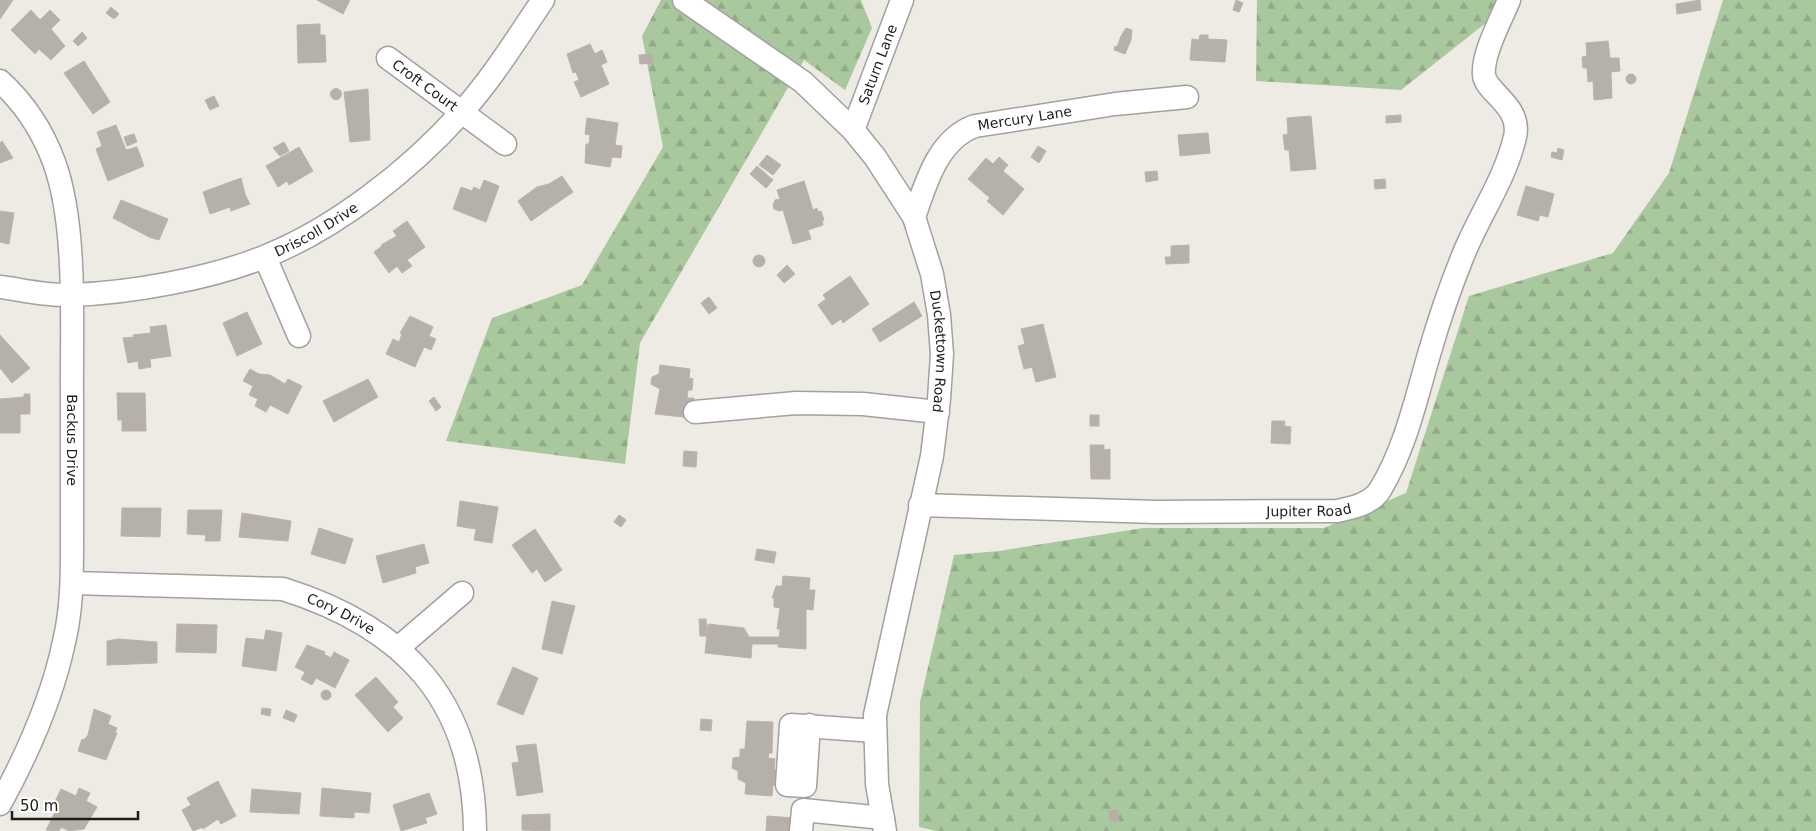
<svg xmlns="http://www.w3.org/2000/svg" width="1816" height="831" font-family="'DejaVu Sans',sans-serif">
<defs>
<pattern id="forest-firs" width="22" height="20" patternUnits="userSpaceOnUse" patternTransform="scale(1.25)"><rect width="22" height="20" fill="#a9c89d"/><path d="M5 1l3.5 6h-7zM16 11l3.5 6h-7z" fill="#91ab87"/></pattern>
</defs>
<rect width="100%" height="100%" fill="#edebe4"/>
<g fill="url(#forest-firs)">
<path d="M 661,0 L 861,0 L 872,28 L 845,90 L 804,60 L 640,343 L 625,464 L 446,441 L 492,318 L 582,285 L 663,147 L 642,36 Z"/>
<path d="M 1257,0 L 1515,0 L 1401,90 L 1256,81 Z"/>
<path d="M 1723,0 L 1816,0 L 1816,831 L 936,831 L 919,827 L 920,702 L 954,555 L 999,551 L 1143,528 L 1324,528 L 1406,493 L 1469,296 L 1613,253 L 1669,173 Z"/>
</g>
<g fill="#b6b0aa" stroke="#bdb2a8">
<path d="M 0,0 L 13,0 L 0,19 Z"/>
<path d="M 317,0 L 350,0 L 343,14 Z"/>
<path d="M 1236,0 L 1243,3 L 1239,12 L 1233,10 Z"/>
<path d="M 1700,0 L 1701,10 L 1677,14 L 1676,4 Z"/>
<path d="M 111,7 L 119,14 L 114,19 L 106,13 Z"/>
<path d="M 31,10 L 40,20 L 50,10 L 60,20 L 51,29 L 65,46 L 51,60 L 39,49 L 35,54 L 11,30 Z"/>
<path d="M 320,24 L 320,35 L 325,35 L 326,62 L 298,63 L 297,25 Z"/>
<path d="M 1126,28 L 1132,30 L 1131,40 L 1121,36 Z"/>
<path d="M 82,32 L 87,38 L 78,46 L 73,41 Z"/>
<path d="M 1200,35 L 1208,35 L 1208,39 L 1227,40 L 1225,62 L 1190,60 L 1192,39 L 1199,40 Z"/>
<path d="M 1121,36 L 1131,40 L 1125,54 L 1114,50 L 1115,46 L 1117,47 Z"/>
<path d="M 1608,41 L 1610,58 L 1619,58 L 1620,71 L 1611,72 L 1612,98 L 1594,100 L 1593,81 L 1588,82 L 1587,68 L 1583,68 L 1582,57 L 1587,56 L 1586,43 Z"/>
<path d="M 590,44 L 595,54 L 602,50 L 607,62 L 601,65 L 609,84 L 581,97 L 574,82 L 579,80 L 576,72 L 573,73 L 567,54 Z"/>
<path d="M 652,54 L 653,63 L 640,64 L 639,55 Z"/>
<path d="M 84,61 L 110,102 L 93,114 L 64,73 Z"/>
<circle cx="1631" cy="79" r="5"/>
<circle cx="336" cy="94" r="5.5"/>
<path d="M 368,89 L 370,140 L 350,142 L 344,92 Z"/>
<path d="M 214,96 L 219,106 L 210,110 L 205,100 Z"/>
<path d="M 1401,115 L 1401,122 L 1386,123 L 1386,116 Z"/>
<path d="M 1311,116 L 1316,169 L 1291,171 L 1289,150 L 1285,150 L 1283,135 L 1288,134 L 1287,118 Z"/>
<path d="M 587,118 L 618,123 L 615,145 L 622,146 L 621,158 L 612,157 L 610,167 L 585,163 L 586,144 L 589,144 L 590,135 L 585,134 Z"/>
<path d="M 116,125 L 126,150 L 137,147 L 144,166 L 108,181 L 96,149 L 102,146 L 97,132 Z"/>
<path d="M 1208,133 L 1210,153 L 1180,156 L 1178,135 Z"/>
<path d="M 134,134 L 137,142 L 127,146 L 124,137 Z"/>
<path d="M 2,141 L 13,158 L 0,163 L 0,143 Z"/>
<path d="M 284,142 L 289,151 L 280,156 L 273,148 Z"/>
<path d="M 1038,146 L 1046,151 L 1039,163 L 1031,157 Z"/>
<path d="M 299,147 L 313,171 L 289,185 L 287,181 L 278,187 L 266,166 Z"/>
<path d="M 1558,148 L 1564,150 L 1562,160 L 1551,157 L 1552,152 L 1557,153 Z"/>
<path d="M 767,155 L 781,165 L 773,175 L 759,165 Z"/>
<path d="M 999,157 L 1008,165 L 1003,171 L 1024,189 L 1003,215 L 987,201 L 990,198 L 968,179 L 986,158 L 993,164 Z"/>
<path d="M 757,166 L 773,180 L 766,188 L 750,174 Z"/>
<path d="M 1157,171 L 1158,180 L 1146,182 L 1145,172 Z"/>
<path d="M 562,176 L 573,192 L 531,221 L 518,201 L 537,187 L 549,184 Z"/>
<path d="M 241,178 L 245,194 L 250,204 L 231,211 L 230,207 L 210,214 L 203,192 Z"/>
<path d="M 1385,179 L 1386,188 L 1375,189 L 1374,180 Z"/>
<path d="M 484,180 L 499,186 L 486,222 L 453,209 L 461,187 L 472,191 L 474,187 L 480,190 Z"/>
<path d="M 804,181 L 813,210 L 817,208 L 818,212 L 821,211 L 824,220 L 822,221 L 823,225 L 808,230 L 811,239 L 793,244 L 783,210 L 779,211 L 774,209 L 773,205 L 775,200 L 780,199 L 777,190 Z"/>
<path d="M 1526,186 L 1554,194 L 1548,217 L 1540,215 L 1538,221 L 1517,215 Z"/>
<path d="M 121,200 L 168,219 L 159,240 L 149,237 L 113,218 Z"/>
<path d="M 0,211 L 14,213 L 9,244 L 0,242 Z"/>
<path d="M 407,221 L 425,247 L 407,260 L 412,266 L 402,273 L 397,266 L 389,273 L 374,252 L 382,246 L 381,245 L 397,236 L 393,231 Z"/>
<path d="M 1189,245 L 1189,263 L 1166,264 L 1165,257 L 1171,257 L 1171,246 Z"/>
<circle cx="759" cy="261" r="6"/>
<path d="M 787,265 L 795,274 L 784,283 L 777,275 Z"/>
<path d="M 850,276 L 869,304 L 843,323 L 841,319 L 832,325 L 818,305 L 826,299 L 823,295 Z"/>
<path d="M 709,297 L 717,308 L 709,314 L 701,303 Z"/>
<path d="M 914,302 L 922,316 L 880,342 L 872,329 Z"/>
<path d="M 247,312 L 262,344 L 237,356 L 223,323 Z"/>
<path d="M 410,316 L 433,327 L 429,336 L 436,339 L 431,350 L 424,347 L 415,367 L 386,354 L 393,339 L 399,342 L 402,334 L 400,333 Z"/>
<path d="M 1043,324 L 1056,377 L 1036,382 L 1032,367 L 1024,369 L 1018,346 L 1025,344 L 1021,329 Z"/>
<path d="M 166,325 L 171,356 L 150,359 L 151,367 L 139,369 L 138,361 L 128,363 L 123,338 L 134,337 L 133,335 L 151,333 L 150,327 Z"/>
<path d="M 0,335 L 30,368 L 12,383 L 0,368 Z"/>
<path d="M 660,365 L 690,369 L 689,378 L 693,379 L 692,390 L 688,390 L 687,398 L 694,398 L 692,418 L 655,414 L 660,389 L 651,384 L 652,377 L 659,374 Z"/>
<path d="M 250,369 L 259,374 L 270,375 L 285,384 L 288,379 L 302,386 L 288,414 L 270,405 L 266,412 L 255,406 L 258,399 L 249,395 L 253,386 L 243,381 Z"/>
<path d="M 368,379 L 378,397 L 334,422 L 323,401 Z"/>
<path d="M 117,393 L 145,393 L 146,431 L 122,431 L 122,420 L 118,420 Z"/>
<path d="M 24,394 L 30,394 L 30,414 L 20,414 L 20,433 L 0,433 L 0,399 L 24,397 Z"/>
<path d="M 434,397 L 441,407 L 436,411 L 429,401 Z"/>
<rect x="1090" y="415" width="9" height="11"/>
<path d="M 1272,421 L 1285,421 L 1284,426 L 1291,427 L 1290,444 L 1271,443 Z"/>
<path d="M 1090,445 L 1104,445 L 1104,450 L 1110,449 L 1110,479 L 1091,479 Z"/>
<path d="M 684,451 L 697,452 L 696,467 L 683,466 Z"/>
<path d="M 460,501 L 498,507 L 492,543 L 474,540 L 476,529 L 457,526 Z"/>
<path d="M 122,508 L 161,508 L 160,537 L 121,536 Z"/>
<path d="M 188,510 L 222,510 L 220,541 L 205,541 L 206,535 L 187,534 Z"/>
<path d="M 242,513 L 291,521 L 288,541 L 239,537 Z"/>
<path d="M 619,515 L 626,520 L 621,527 L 614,522 Z"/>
<path d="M 319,528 L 353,539 L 345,564 L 311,554 Z"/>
<path d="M 535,529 L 562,570 L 545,582 L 537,569 L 532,573 L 512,545 Z"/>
<path d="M 424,544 L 429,563 L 415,567 L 416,573 L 383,583 L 376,556 Z"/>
<path d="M 757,549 L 776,552 L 774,563 L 755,560 Z"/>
<path d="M 783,576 L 810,578 L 809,590 L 815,590 L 813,610 L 806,609 L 806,649 L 778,647 L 780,629 L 777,629 L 780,608 L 774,607 L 774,598 L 772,598 L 776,586 L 782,586 Z"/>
<path d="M 552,601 L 575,606 L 562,654 L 542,649 Z"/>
<path d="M 699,619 L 706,619 L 707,636 L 700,636 Z"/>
<path d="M 177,624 L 217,625 L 216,653 L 176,652 Z"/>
<path d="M 708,624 L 744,628 L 749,637 L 779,637 L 779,644 L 752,644 L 751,658 L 705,653 Z"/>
<path d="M 266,630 L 282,633 L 276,671 L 242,666 L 246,638 L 264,640 Z"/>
<path d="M 118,639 L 157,642 L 157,663 L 107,665 L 107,641 Z"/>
<path d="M 307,645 L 325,652 L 324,654 L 331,658 L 334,652 L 349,660 L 335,688 L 316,678 L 312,685 L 301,679 L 305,672 L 295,667 Z"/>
<path d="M 513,667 L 538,678 L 523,715 L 497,704 Z"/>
<path d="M 376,677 L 398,702 L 393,707 L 403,718 L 388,732 L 355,695 Z"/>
<circle cx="326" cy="695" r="5"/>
<path d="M 262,708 L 271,709 L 270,716 L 261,714 Z"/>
<path d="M 94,709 L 111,716 L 108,724 L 117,728 L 115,733 L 117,733 L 106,760 L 78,751 L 82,739 L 84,740 L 88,735 Z"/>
<path d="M 286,710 L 297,715 L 294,722 L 283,718 Z"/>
<path d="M 701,719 L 712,720 L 711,731 L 700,730 Z"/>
<path d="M 747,721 L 773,722 L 772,753 L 769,753 L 768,758 L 775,759 L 774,770 L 782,770 L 781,786 L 773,785 L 772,796 L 745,794 L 746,783 L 738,779 L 738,771 L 732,768 L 733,758 L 740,757 L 740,749 L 745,749 Z"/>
<path d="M 536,744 L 543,792 L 517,796 L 512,763 L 519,762 L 516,746 Z"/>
<path d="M 218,781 L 236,816 L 221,824 L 218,819 L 203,829 L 203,827 L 193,831 L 182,810 L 191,805 L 187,798 Z"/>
<path d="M 79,788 L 90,793 L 86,801 L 97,807 L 84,829 L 69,831 L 61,827 L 59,831 L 46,830 L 55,812 L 51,810 L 61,789 L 76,796 Z"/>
<path d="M 322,788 L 371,793 L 369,813 L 354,812 L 354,818 L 320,816 Z"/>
<path d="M 252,789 L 301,793 L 299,814 L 250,812 Z"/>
<path d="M 429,793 L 437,814 L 425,818 L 427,823 L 401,831 L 393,805 Z"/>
<path d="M 1118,810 L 1119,821 L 1110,822 L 1108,811 Z"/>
<path d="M 550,814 L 550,831 L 522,830 L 522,815 Z"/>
<path d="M 767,816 L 794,818 L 793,831 L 766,831 Z"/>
</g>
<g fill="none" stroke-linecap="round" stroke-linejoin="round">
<defs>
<g id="minor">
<path id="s1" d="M 684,0 L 803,82 L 853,130 L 875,157 L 914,217 L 932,274 L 939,315 L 942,354 L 939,399 L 932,456 L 875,715 L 877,784 L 885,831"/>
<path id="s2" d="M 388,58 L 505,144"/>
<path id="s3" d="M 0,81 C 24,103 43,132 54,162 C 78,227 71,330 72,400 C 72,443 72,486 72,529 C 72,566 73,605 64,642 C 52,699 28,753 0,804"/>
<path id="s4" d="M 853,130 L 902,0"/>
<path id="s5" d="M 914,217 C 926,183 938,139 975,126 L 1115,104 L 1187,97"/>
<path d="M 265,257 L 299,336"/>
<path id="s6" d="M 0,287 C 23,290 48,296 71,295 C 130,293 209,279 264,257 C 335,229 410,170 461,113 C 492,79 517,38 543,0"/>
<path d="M 695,412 L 796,403 L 863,404 L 938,412"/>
<path id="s7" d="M 920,505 L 1157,512 L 1337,511 C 1352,508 1371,504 1380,490 C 1406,447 1416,398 1430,351 C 1439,320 1450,288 1462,258 C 1478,217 1505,180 1515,137 C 1522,106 1486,93 1484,75 C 1482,54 1501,20 1509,0"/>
<path id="s8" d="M 72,583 L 283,589 C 404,627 474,700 475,831"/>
<path d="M 398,648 L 462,593"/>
<path d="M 809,725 L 805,786 L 787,785 L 791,725 L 875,731"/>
<path d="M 801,831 L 803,810 L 883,818"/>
</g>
</defs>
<use href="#minor" stroke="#a1a1a1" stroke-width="25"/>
<use href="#minor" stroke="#fff" stroke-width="22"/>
</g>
<g text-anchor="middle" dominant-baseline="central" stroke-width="4" stroke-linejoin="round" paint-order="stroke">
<g font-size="14" fill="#1d1d1d" stroke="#fff">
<text stroke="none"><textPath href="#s4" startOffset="70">Saturn Lane</textPath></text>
<text stroke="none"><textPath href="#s2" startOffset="46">Croft Court</textPath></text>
<text stroke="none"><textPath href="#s5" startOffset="164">Mercury Lane</textPath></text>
<text stroke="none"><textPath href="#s6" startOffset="328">Driscoll Drive</textPath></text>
<text stroke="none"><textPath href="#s1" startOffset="458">Duckettown Road</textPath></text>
<text stroke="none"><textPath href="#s3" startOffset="378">Backus Drive</textPath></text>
<text stroke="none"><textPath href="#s7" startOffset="389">Jupiter Road</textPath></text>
<text stroke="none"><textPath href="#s8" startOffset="274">Cory Drive</textPath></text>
</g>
</g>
<path d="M12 811v8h126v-8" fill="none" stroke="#1d1d1d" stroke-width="2.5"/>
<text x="20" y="811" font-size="15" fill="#1d1d1d" stroke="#ffffff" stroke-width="4" paint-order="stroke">50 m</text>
</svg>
